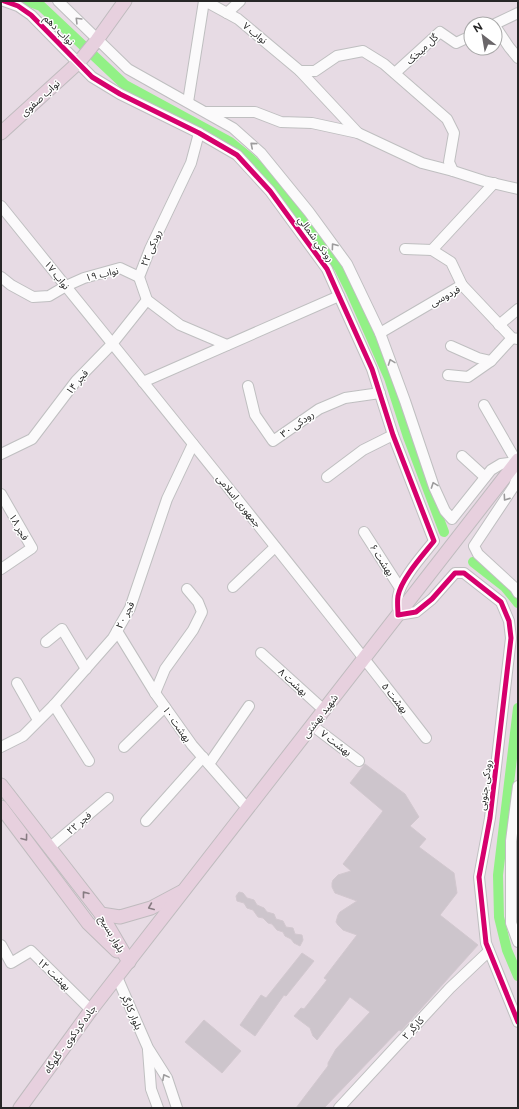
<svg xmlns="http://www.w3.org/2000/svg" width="519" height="1109" font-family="Raleway,'Noto Sans Arabic',sans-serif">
<rect width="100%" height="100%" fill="#e7dbe4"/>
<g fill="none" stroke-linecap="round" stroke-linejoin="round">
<g stroke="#92f186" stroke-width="10">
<path d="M 27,1 L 41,6 L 125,85 L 230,142 L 251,159 L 276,183 L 339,268 L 351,292 L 389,378 L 408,437 L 444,532"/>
<path d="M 473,562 L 505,587 L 518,603"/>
<path d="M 518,708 L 498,875 L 499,917 L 507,950 L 518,976"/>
</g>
</g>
<g fill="#cdc5cc" stroke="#d2c8cf">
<path d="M 365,764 L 405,794 L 419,817 L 410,826 L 426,839 L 419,847 L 454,873 L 457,893 L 440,915 L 478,945 L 401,1031 L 399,1030 L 324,1108 L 296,1108 L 328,1066 L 328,1063 L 336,1049 L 370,1012 L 350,997 L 317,1040 L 313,1036 L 310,1028 L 294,1016 L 301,1008 L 304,1009 L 327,980 L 324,978 L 357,935 L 343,930 L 338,925 L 336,922 L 338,915 L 340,912 L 357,901 L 335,893 L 332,887 L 332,883 L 333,880 L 338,875 L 351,871 L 343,864 L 383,811 L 350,783 Z"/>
<path d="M 239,892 L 243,893 L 247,898 L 254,900 L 257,905 L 264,908 L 267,912 L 274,914 L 276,919 L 283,921 L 286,927 L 293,928 L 295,934 L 302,935 L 303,940 L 300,946 L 294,943 L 291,939 L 285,936 L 283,932 L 277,930 L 272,924 L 268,923 L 263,918 L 258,917 L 253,910 L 247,908 L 244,903 L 237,901 L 236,896 Z"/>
<path d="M 302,953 L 314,961 L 286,996 L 284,995 L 255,1036 L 240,1025 L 261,995 L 266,998 Z"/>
<path d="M 204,1020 L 241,1051 L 222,1073 L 185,1042 Z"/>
</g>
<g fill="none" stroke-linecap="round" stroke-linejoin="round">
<defs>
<g id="minor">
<path d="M 4,1 L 18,6 L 31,15 L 92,77 L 120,94 L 199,133 L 237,155 L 270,191 L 327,269 L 339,296 L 372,369 L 393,435 L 434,541 C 423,555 401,579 398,596 C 397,602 398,609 398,615 L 416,612 L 432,599 L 455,573 L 464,573 L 501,602 L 509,621 L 511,638 L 490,818 L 479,877 L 486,943 L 518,1022"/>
<path d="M 58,1 L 128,69 L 233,128 L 261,153 L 309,212 L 347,264 L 380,333 L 405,401 L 434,487 L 445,511 L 452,519 L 491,470 L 501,464 L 517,462"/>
<path d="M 205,1 L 238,19 L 300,71 L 358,133"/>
<path d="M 227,13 L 240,1"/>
<path d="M 495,24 L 518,13"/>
<path d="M 495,26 L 509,47 L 518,58"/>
<path d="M 300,71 L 315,71 L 337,56 L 363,51 L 384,64 L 447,119 L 454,133 L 449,162 L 453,171"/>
<path d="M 395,73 L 440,32 L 456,43 L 471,36"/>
<path d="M 188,102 L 204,1"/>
<path d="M 207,112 L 255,112 L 281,122 L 312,123 L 358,133 L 422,163 L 453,171 L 484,181 L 518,189"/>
<path d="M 199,133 L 191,163 L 150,249 L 139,277 L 147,300 L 180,325 L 227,345"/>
<path d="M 1,206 C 143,382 287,558 426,738"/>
<path d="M 405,249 L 432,250 L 451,262 L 462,285"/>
<path d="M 432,250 L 494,183"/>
<path d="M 1,277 L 11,285 L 33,297 L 49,296 L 66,286 L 84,278 L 120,268 L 139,277"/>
<path d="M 499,325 L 518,309"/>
<path d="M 380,333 L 462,285 L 512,338 L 518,339"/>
<path d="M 451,346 L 478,358 L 491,361 L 512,338"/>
<path d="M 448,375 L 468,377 L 491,361"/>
<path d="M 143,382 L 339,296"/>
<path d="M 248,386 L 255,415 L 273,441 L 319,409 L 345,398 L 380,393"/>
<path d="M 484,405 L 518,464"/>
<path d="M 1,454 L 32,439 L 76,381 L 112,344 L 147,300"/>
<path d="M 462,456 L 485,477"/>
<path d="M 517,462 L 517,477 L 514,486 L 474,546 L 478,554 L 515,588 L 518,593"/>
<path d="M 327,477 L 363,450 L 393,435"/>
<path d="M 1,494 L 32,548 L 1,569"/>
<path d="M 364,532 L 400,588"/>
<path d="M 233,587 L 275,547"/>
<path d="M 117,631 L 155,693 L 192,745 L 248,809"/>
<path d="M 46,642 L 62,629 L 86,669"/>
<path d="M 261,653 L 325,711"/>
<path d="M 17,683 L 38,720"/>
<path d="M 155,693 L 165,669 L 193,630 L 202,612 L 198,602 L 187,589"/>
<path d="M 54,705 L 89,761"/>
<path d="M 313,726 L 359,761"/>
<path d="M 1,747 L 23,736 L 54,705 L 113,638 L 130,608 L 167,499 L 193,444"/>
<path d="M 124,747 L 165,707"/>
<path d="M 209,764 L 249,706"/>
<path d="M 518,786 L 511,841 L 511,923 L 518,942"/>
<path d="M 146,821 L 203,757"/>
<path d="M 49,848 L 108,798"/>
<path d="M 1,945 L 11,963 L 31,951 L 91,1010"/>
<path d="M 117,977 L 148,1048 L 167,1078 L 177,1108"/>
<path d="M 148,1050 L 151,1089 L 158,1108"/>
<path d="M 339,1108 L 450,988 L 489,951"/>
</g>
<g id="major">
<path d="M 1,133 L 79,62 L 97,40 L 125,1"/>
<path d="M 1,785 L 101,914 L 129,962"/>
<path d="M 1,807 L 88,923 L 117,951"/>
<path d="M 101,914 L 120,917 L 151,908 L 181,892"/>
<path d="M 20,1108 L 91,1010 L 518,460"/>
</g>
</defs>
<use href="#minor" stroke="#bfbfc0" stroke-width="12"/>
<use href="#major" stroke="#bfbbbe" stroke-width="15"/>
<use href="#minor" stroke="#fbfafb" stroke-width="10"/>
<use href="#major" stroke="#e7d0de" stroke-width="13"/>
<defs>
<path id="cycleway" d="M 4,1 L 18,6 L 31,15 L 92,77 L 120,94 L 199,133 L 237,155 L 270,191 L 327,269 L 339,296 L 372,369 L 393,435 L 434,541 C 423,555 401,579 398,596 C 397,602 398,609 398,615 L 416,612 L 432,599 L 455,573 L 464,573 L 501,602 L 509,621 L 511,638 L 490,818 L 479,877 L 486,943 L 518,1022"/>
</defs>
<use href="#cycleway" stroke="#fff" stroke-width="8"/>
<use href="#cycleway" stroke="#d6006c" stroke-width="5"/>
</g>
<defs><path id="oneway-chevron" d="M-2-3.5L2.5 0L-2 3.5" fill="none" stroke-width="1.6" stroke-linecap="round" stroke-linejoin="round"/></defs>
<g stroke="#9c9b9c">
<use href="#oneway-chevron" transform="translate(78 20) rotate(-135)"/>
<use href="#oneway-chevron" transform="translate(253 145) rotate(-139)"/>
<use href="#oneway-chevron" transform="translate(334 246) rotate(-126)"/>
<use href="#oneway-chevron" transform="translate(391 362) rotate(-110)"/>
<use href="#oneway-chevron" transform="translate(434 485) rotate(-110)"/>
<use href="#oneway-chevron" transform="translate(506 498) rotate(125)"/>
<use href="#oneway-chevron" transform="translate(165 1077) rotate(-118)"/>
</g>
<g stroke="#877c82">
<use href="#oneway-chevron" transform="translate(25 838) rotate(53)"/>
<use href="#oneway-chevron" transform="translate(85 894) rotate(-128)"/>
<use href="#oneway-chevron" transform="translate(151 907) rotate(157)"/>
</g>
<g text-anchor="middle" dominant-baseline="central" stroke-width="3" stroke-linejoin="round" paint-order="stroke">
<g font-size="10" fill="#272727" stroke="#fff">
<text transform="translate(59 30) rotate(45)">نواب دهم</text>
<text transform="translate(255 33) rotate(39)">نواب ۷</text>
<text transform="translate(422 49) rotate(-43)">گل میخک</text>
<text transform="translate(40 98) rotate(-42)">نواب صفوی</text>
<text transform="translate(316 239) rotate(54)">رودکي شمالي</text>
<text transform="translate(151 248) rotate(-67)">رودکی ۲۲</text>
<text transform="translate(102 274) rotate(-13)">نواب ۱۹</text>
<text transform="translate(57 275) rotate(51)">نواب ۱۷</text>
<text transform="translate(445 296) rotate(-28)">فردوسی</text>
<text transform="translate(77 382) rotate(-50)">فجر ۱۴</text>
<text transform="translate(297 424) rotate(-35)">رودکی ۳۰</text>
<text transform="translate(239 501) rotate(51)">جمهوری اسلامی</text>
<text transform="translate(19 527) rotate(60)">فجر ۱۸</text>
<text transform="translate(382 560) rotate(57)">بهشت ۶</text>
<text transform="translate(125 615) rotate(-63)">فجر ۲۰</text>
<text transform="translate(293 682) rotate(42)">بهشت ۸</text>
<text transform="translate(395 698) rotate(52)">بهشت ۵</text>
<text transform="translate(320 716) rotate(-53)">شهید بهشتی</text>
<text transform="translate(177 724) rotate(55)">بهشت ۱۰</text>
<text transform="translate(336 743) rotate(37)">بهشت ۷</text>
<text transform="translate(485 785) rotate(-83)">رودکی جنوبی</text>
<text transform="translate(79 823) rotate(-41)">فجر ۲۲</text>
<text transform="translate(112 934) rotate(60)">بلوار بسیج</text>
<text transform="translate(54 974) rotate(44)">بهشت ۱۲</text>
<text transform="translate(132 1012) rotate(67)">بلوار کارگر</text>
<text transform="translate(413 1028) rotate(-47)">کارگر ۲</text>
<text transform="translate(70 1039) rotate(-54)">جاده کردکوی - گلوگاه</text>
</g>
</g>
<rect width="519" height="1109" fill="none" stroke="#272727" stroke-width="4"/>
<g transform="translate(483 36) rotate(329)"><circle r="19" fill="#ffffff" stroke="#a9a9a9"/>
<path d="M0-3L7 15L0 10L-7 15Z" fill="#6a6669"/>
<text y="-6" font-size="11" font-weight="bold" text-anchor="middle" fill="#272727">N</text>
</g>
</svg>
